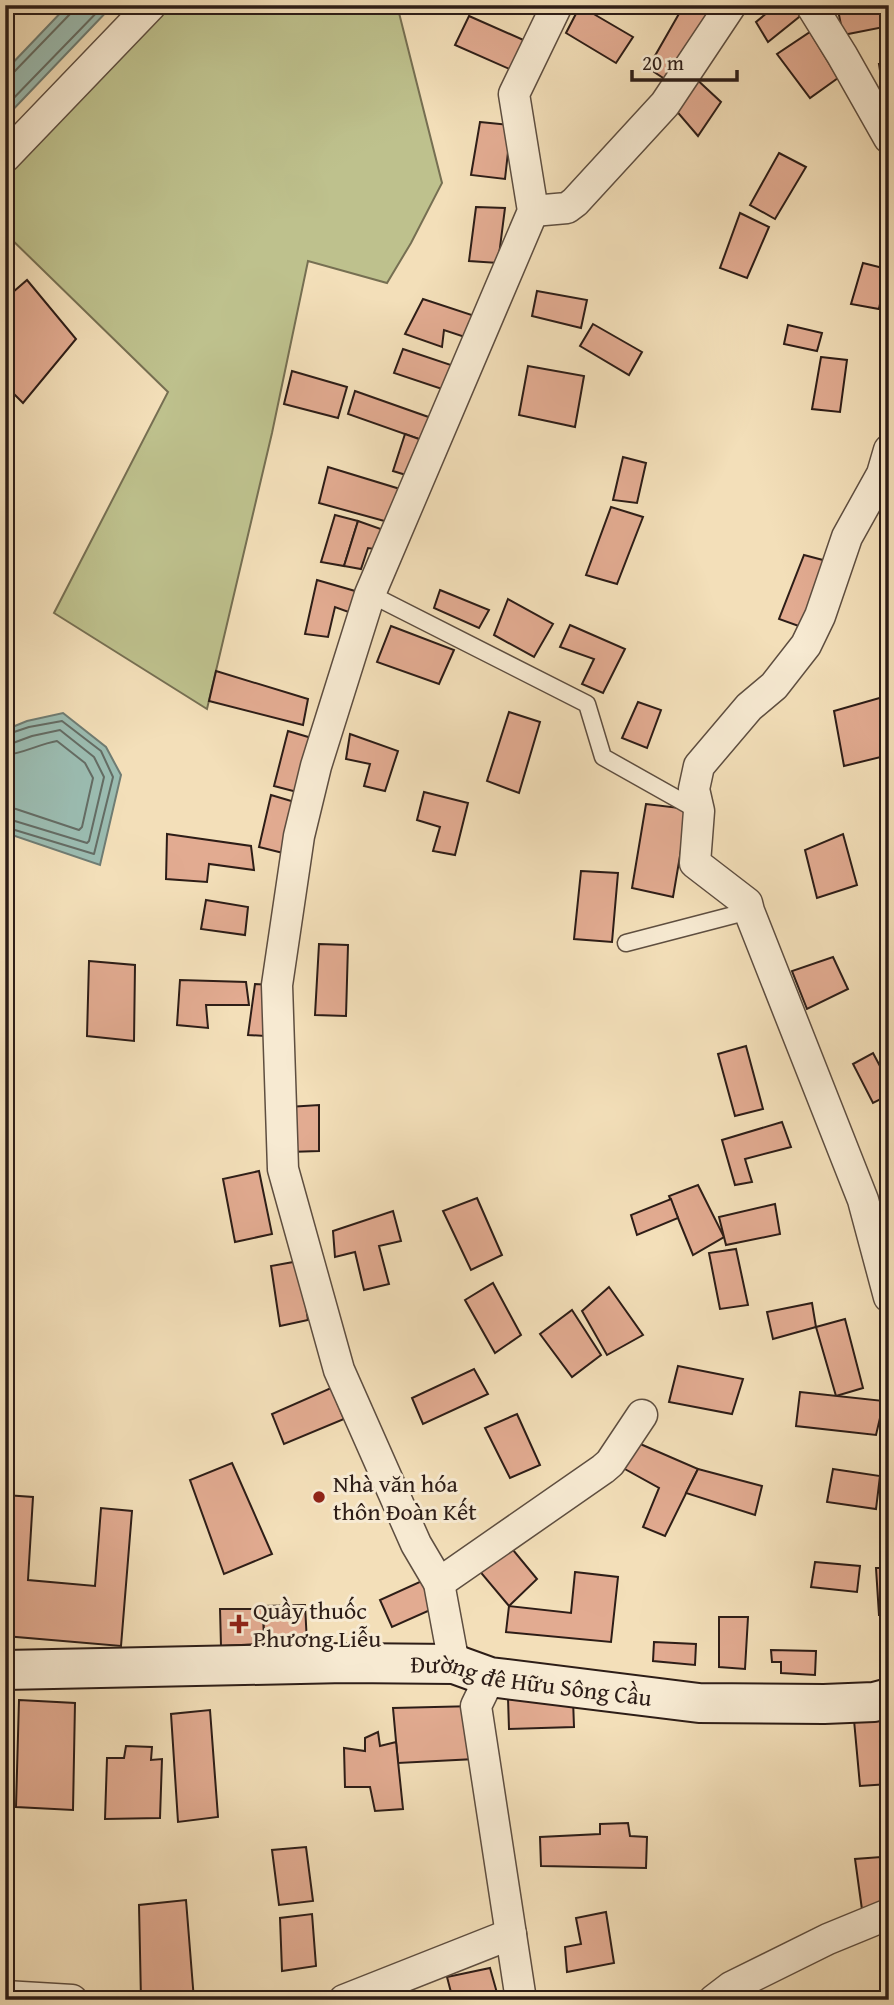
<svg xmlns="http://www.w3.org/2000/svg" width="894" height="2005" font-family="'Gentium Book Plus',serif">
<rect width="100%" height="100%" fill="#f3dfb9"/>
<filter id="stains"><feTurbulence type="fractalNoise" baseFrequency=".00286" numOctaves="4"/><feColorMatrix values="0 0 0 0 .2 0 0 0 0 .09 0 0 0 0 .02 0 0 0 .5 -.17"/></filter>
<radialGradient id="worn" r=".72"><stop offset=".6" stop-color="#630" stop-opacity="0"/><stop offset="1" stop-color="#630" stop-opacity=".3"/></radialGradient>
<path fill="#bec18d" stroke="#766f52" stroke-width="2" d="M 151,5 L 397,5 L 442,183 L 411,243 L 387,283 L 308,261 L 272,433 L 207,709 L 54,613 L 168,392 L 5,233 L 5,157 Z"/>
<g fill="#9bbcb1" stroke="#6f7c73" stroke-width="2">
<path d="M 68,5 L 113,5 L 5,118 L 5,71 Z"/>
<path d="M 63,713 L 106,747 L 121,775 L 100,865 L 9,834 L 5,821 L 5,730 L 27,721 Z"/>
</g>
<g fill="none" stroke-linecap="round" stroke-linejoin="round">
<g stroke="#646c64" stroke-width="2">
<path d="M 5,75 L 13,73 L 71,13 L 73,5"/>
<path d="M 5,107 L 104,5"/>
<path d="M 5,735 L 29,727 L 62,721 L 101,751 L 113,777 L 94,854 L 5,827"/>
<path d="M 5,744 L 13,743 L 32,736 L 60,730 L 94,757 L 104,777 L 89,841 L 87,843 L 5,818"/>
<path d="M 5,755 C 22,754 39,744 57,741 L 85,763 L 93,778 L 82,827 L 79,830 L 16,809 L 5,807"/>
</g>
</g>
<g fill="#e2ab91" stroke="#2d1d17" stroke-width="2">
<path d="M 684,5 L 693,5 L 715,21 L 677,87 L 648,68 Z"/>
<path d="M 764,5 L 798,5 L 804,13 L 768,42 L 756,22 L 768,12 Z"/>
<path d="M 837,5 L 889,5 L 889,26 L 843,35 Z"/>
<path d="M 580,6 L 633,37 L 616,63 L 566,33 Z"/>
<path d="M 469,16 L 537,46 L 523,75 L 455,45 Z"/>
<path d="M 810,32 L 838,78 L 810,98 L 777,54 Z"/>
<path d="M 879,64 L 889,64 L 889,97 L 884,97 Z"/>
<path d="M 692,75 L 721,102 L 698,136 L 673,107 Z"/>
<path d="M 480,122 L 511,125 L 505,179 L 471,175 Z"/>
<path d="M 779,153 L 806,167 L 775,219 L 750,205 Z"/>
<path d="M 476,207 L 505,208 L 498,263 L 469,261 Z"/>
<path d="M 740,213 L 769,227 L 747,278 L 720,268 Z"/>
<path d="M 863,263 L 887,269 L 879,309 L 851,304 Z"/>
<path d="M 27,280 L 76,339 L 23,403 L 5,385 L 5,299 Z"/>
<path d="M 537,291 L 587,300 L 581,328 L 532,316 Z"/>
<path d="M 423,299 L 487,320 L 477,341 L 444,330 L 442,347 L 405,334 Z"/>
<path d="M 593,324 L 642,352 L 629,375 L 580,346 Z"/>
<path d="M 788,325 L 822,333 L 817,351 L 784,344 Z"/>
<path d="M 403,349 L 457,367 L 448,391 L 394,373 Z"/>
<path d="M 821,357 L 847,360 L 840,412 L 812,409 Z"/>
<path d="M 528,366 L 584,376 L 575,427 L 519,415 Z"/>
<path d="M 292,371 L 347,387 L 338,418 L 284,404 Z"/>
<path d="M 355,391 L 437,420 L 433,444 L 348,414 Z"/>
<path d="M 405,434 L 433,444 L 419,479 L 393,471 Z"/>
<path d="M 623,457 L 646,463 L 637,503 L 613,500 Z"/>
<path d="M 328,467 L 413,493 L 399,525 L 319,503 Z"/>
<path d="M 611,507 L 643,517 L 617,584 L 586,575 Z"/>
<path d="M 335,515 L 358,521 L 344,566 L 321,562 Z"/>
<path d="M 358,521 L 395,534 L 388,551 L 368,548 L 361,569 L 344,566 Z"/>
<path d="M 804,555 L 838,564 L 807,629 L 779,619 Z"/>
<path d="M 317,580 L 362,593 L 354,614 L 335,607 L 328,637 L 305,634 Z"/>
<path d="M 440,590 L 489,610 L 479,628 L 434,608 Z"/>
<path d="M 508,599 L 553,624 L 534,657 L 494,635 Z"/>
<path d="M 570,625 L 625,649 L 603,693 L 582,684 L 594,659 L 560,647 Z"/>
<path d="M 391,626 L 454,650 L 439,684 L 377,662 Z"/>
<path d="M 216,671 L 308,699 L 303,725 L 209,701 Z"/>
<path d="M 883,697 L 889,717 L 889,755 L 844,766 L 834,711 Z"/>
<path d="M 638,702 L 661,710 L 647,748 L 622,738 Z"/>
<path d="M 509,712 L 540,722 L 519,793 L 487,781 Z"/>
<path d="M 288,731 L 315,739 L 301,793 L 274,786 Z"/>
<path d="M 350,734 L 398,751 L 385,791 L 364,786 L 370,764 L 346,759 Z"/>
<path d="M 424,792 L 468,803 L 455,855 L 433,851 L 440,827 L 417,820 Z"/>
<path d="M 271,795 L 298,803 L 287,854 L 259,847 Z"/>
<path d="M 646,804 L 688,809 L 673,897 L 632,888 Z"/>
<path d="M 167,834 L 251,846 L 254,870 L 209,864 L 207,882 L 166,879 Z"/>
<path d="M 843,834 L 857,885 L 817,898 L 805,850 Z"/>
<path d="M 581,871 L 618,873 L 612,942 L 574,939 Z"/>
<path d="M 206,900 L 248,907 L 245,935 L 201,929 Z"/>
<path d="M 319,944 L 348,945 L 346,1016 L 315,1015 Z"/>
<path d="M 833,957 L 848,989 L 807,1009 L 792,971 Z"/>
<path d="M 89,961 L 135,965 L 134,1041 L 87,1036 Z"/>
<path d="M 180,980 L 246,982 L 249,1005 L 206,1005 L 208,1028 L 177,1025 Z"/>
<path d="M 255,984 L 271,985 L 265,1036 L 248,1035 Z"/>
<path d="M 746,1046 L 763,1109 L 735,1116 L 718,1054 Z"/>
<path d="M 873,1053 L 889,1083 L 889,1095 L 873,1103 L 853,1064 Z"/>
<path d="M 319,1105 L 319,1151 L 289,1152 L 288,1107 Z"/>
<path d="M 782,1122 L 791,1147 L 745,1159 L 752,1182 L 735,1185 L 722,1140 Z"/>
<path d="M 259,1171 L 272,1234 L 235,1242 L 223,1179 Z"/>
<path d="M 698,1185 L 724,1237 L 693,1255 L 669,1196 Z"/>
<path d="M 477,1198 L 502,1255 L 471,1270 L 443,1211 Z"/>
<path d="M 671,1199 L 678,1218 L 637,1235 L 631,1215 Z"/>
<path d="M 775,1204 L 780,1234 L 726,1245 L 719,1217 Z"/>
<path d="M 393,1211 L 401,1241 L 379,1246 L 389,1284 L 364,1290 L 355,1252 L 335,1257 L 333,1231 Z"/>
<path d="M 736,1249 L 748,1305 L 720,1309 L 709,1253 Z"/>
<path d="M 299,1261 L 308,1320 L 280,1326 L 271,1266 Z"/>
<path d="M 493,1283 L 521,1335 L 495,1353 L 465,1300 Z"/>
<path d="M 609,1287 L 643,1335 L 607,1355 L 582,1311 Z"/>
<path d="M 812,1303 L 816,1327 L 773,1339 L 767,1312 Z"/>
<path d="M 572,1310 L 601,1355 L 572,1377 L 540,1334 Z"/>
<path d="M 845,1319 L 863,1388 L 836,1396 L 816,1327 Z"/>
<path d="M 678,1366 L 743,1379 L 732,1414 L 669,1402 Z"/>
<path d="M 474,1369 L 488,1394 L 423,1424 L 412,1398 Z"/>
<path d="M 331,1388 L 344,1419 L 284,1444 L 272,1414 Z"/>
<path d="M 800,1392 L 884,1401 L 876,1435 L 796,1426 Z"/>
<path d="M 517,1414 L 540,1465 L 510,1478 L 485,1428 Z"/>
<path d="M 638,1443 L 698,1469 L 665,1536 L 643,1527 L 659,1488 L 623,1468 Z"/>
<path d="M 232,1463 L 272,1554 L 224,1574 L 190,1480 Z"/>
<path d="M 698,1469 L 762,1486 L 755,1515 L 686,1493 Z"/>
<path d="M 833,1469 L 880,1476 L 876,1509 L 827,1502 Z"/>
<path d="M 5,1495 L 33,1497 L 28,1580 L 95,1586 L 101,1508 L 132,1511 L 121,1646 L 5,1636 Z"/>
<path d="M 508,1544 L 537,1579 L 509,1606 L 477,1568 Z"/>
<path d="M 815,1562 L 860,1566 L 857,1592 L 811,1587 Z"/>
<path d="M 876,1568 L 889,1568 L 889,1615 L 879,1615 Z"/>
<path d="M 575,1572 L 618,1577 L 611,1642 L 506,1632 L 509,1606 L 571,1613 Z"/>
<path d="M 424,1580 L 437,1607 L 392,1627 L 380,1600 Z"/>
<path d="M 305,1605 L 307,1643 L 264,1645 L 263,1606 Z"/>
<path d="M 220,1609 L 263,1609 L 264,1644 L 221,1646 Z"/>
<path d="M 719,1617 L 748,1617 L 745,1669 L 719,1667 Z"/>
<path d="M 654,1642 L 696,1644 L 695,1665 L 653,1661 Z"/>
<path d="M 771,1650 L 816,1651 L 815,1675 L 781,1673 L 781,1662 L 772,1662 Z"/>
<path d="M 508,1698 L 573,1699 L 574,1727 L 509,1729 Z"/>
<path d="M 19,1700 L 75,1703 L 73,1810 L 16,1807 Z"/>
<path d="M 476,1706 L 475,1759 L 398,1763 L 393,1708 Z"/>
<path d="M 210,1710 L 218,1817 L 178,1822 L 171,1714 Z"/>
<path d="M 889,1719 L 889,1784 L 860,1786 L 854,1720 Z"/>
<path d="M 378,1732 L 380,1746 L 396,1742 L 403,1809 L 375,1811 L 370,1787 L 345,1787 L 344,1748 L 365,1751 L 365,1738 Z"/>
<path d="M 126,1746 L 152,1747 L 151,1760 L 162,1759 L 160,1818 L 105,1819 L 107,1758 L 124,1758 Z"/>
<path d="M 628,1823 L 630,1836 L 647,1837 L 646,1868 L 541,1866 L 540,1837 L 600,1834 L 600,1824 Z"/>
<path d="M 306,1847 L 313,1901 L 279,1905 L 272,1850 Z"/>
<path d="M 881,1857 L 889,1886 L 889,1914 L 864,1924 L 855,1859 Z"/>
<path d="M 186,1900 L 194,2000 L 141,2000 L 139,1905 Z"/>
<path d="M 606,1912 L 614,1963 L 567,1972 L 565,1947 L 581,1944 L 576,1918 Z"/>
<path d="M 312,1914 L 316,1966 L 282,1971 L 280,1918 Z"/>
<path d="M 490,1968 L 499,2000 L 453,2000 L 447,1977 Z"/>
</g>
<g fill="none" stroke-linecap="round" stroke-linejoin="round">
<defs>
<g id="lane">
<path d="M 370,594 L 587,704 L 603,757 L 699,811"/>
<path d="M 626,943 L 749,911"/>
</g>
<g id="street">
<path d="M 811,5 L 842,55 L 889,138"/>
<path d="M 5,157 L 151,5"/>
<path d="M 533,211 L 567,208 L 575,202 L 665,104 L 731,5"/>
<path d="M 889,450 L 882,474 L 847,537 L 820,616 L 806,645 L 774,686 L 749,707 L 699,766 L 694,789 L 699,811 L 695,863 L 747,903 L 749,911 L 863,1200 L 889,1297"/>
<path d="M 439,1583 L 603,1469 L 610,1463 L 642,1415"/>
<path d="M 454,1664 L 439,1583 L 416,1544 L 339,1370 L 283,1169 L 277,985 L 299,836 L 316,766 L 370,594 L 533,211 L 514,94 L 557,5"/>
<path d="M 490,1677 L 476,1706 L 521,2000"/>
<path d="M 5,1996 L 72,2000"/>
<path d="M 344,2000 L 511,1934"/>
<path d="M 714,2000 L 731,1987 L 828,1939 L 889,1914"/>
</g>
<g id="secondary">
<path id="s1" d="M 5,1670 L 346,1663 L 454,1664 L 490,1677 L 699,1703 L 824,1704 L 874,1702 L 889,1698"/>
</g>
</defs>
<use href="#lane" stroke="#5e4e40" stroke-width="19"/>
<use href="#street" stroke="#5e4e40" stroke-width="33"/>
<use href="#secondary" stroke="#2d1d17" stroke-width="42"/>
<use href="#lane" stroke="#f7ead2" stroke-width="16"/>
<use href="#street" stroke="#f7ead2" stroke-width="30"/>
<use href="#secondary" stroke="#f7ead2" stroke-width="38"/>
</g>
<g fill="#8f2418" stroke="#f7ead2" stroke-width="2.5">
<circle cx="319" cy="1497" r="7"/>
<path d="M235.5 1613.5h7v7h7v7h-7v7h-7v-7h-7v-7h7z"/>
</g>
<g text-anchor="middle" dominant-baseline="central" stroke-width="6" stroke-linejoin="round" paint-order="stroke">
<g font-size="24" fill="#2d1d17" stroke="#f7ead2" text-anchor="start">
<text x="333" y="1483">Nhà văn hóa<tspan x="333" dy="28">thôn Đoàn Kết</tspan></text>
<text x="253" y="1610">Quầy thuốc<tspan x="253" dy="28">Phương Liễu</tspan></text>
</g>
<g font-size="24" fill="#2d1d17" stroke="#f7ead2">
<text stroke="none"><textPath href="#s1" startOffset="528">Đường đê Hữu Sông Cầu</textPath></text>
</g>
</g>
<rect width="894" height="2005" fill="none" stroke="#f3dfb9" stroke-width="28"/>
<rect x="7" y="7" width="880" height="1991" fill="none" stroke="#2d1d17" stroke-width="3.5"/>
<rect x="14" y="14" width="866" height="1977" fill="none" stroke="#2d1d17" stroke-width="2"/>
<path d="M632 70v10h105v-10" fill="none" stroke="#2d1d17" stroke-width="3.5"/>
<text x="642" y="70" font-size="21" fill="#2d1d17" stroke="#f7ead2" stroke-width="5" paint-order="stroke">20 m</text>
<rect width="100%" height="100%" filter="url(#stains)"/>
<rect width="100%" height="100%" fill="url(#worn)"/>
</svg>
